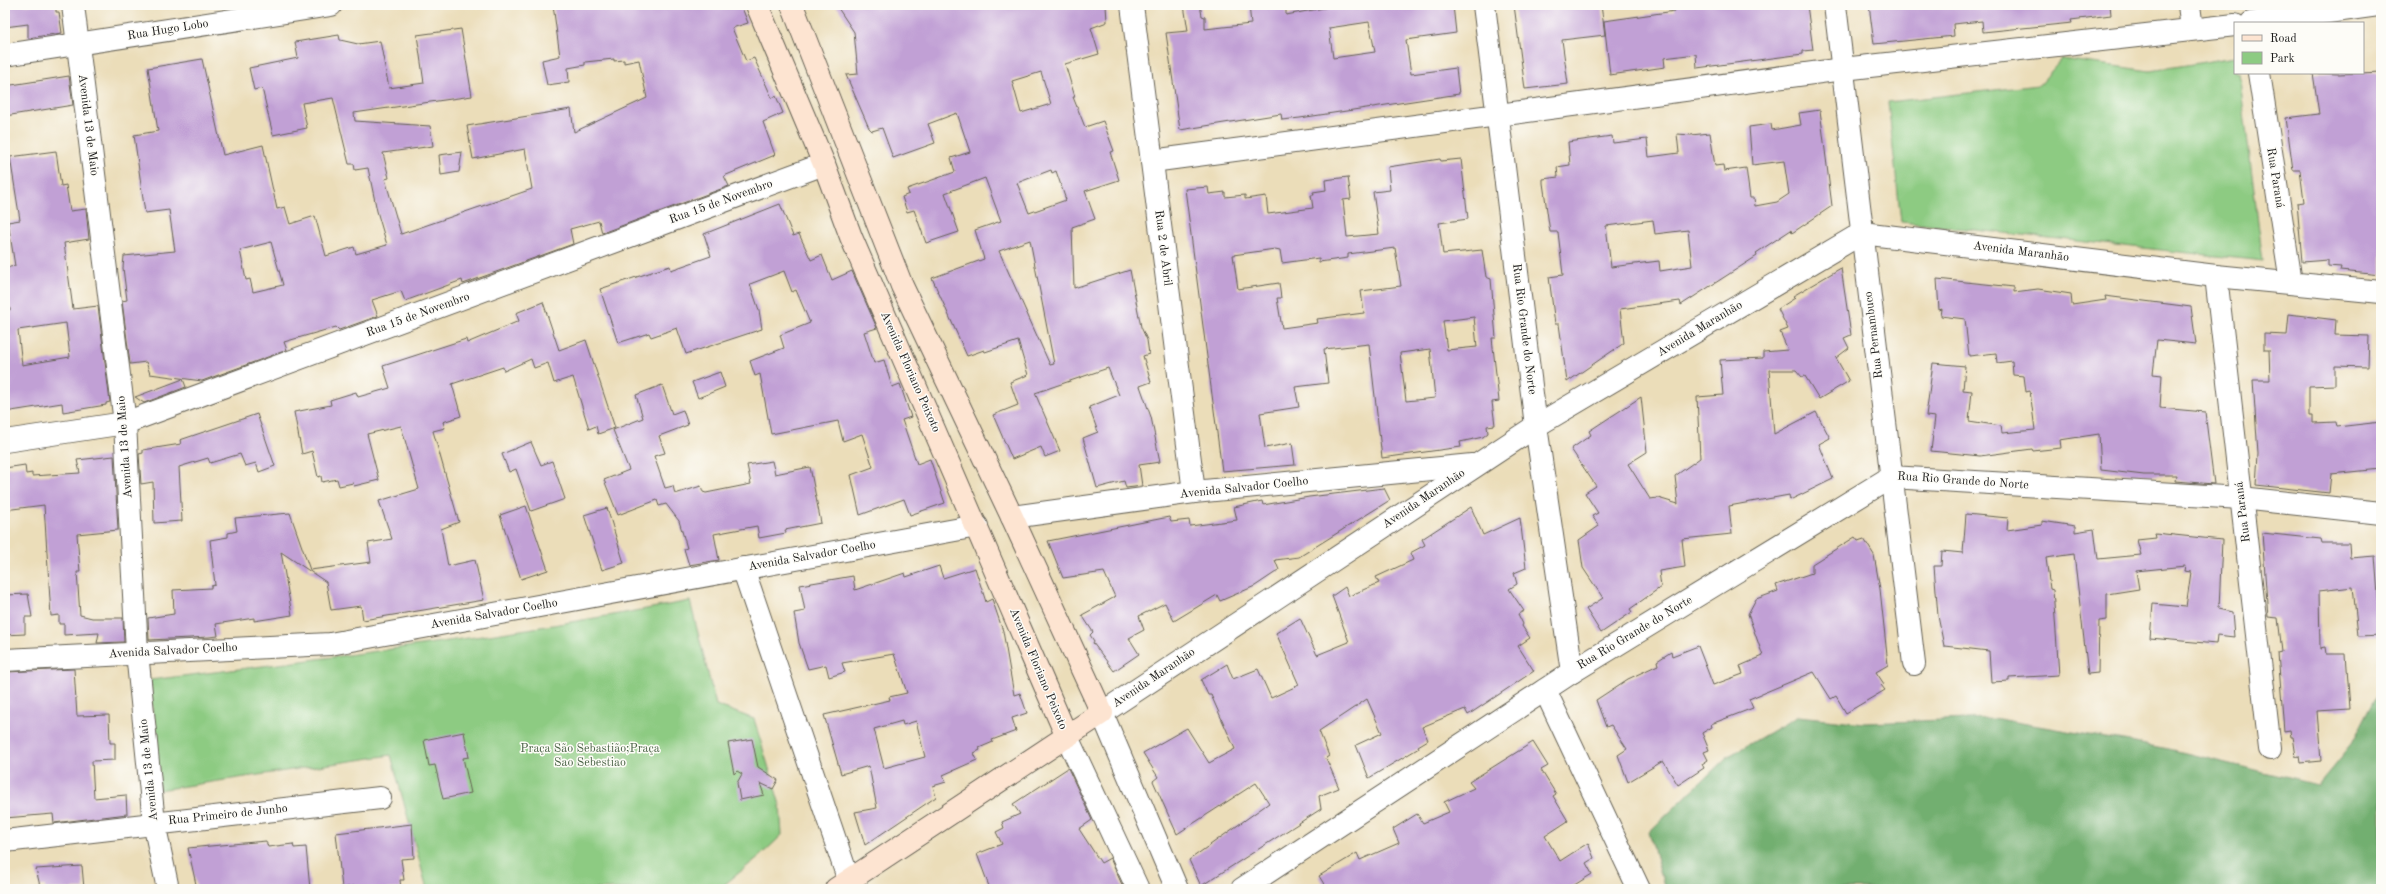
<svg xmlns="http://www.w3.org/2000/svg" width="2386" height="894" font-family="'Old Standard TT',serif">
<rect width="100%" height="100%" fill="#fdfcf7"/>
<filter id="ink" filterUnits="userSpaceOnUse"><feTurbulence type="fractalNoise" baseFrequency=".025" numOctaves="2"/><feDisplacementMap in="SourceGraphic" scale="8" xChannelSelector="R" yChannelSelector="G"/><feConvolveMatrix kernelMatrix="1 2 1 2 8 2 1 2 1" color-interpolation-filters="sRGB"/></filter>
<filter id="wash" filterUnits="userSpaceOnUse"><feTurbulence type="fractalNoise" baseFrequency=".012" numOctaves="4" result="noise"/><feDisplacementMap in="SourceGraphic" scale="16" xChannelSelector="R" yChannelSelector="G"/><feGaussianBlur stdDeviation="0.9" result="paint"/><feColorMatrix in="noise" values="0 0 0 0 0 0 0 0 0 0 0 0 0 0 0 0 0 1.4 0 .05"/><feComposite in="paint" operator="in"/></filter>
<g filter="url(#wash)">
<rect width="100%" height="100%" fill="#ebddb9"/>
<g fill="#8dcb82" stroke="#54744f">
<path d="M 2235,57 L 2235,73 L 2239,73 L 2263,261 L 1901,222 L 1888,102 L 2039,85 L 2062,59 L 2150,71 Z"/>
<path d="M 690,601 L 716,705 L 754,719 L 780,805 L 782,835 L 761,855 L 719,889 L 427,889 L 391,755 L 159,790 L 150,680 C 331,658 511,635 690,601 Z"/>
</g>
<path fill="#72af70" stroke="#476646" d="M 2381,687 L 2381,889 L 1665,889 L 1649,832 L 1727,757 L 1798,716 L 1865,723 L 1993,718 L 2169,749 L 2318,785 L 2351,745 Z"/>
<g id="blocks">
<g fill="#c1a0d5" fill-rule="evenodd">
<path d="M 5,5 L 56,5 L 56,12 L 59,12 L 62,33 L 28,38 L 28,24 L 5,27 Z"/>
<path d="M 553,5 L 741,5 L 748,23 L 732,28 L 746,61 L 754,58 L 772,98 L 776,96 L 783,113 L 763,122 L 775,155 L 724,176 L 729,186 L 602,233 L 599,221 L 570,229 L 573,244 L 463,284 L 462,280 L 405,301 L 401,291 L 372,300 L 378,316 L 339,330 L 336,327 L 284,342 L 287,350 L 202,381 L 150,374 L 146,362 L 130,364 L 122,301 L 127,300 L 123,268 L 124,256 L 175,251 L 169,210 L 145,213 L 134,135 L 158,131 L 148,68 L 202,59 L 223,155 L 263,145 L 277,209 L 285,207 L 290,224 L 315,216 L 326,256 L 354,247 L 356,254 L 387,245 L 377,211 L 368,168 L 355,170 L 354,164 L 349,164 L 333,98 L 302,103 L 307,128 L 273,135 L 262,88 L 254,90 L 249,68 L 298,58 L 295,42 L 339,35 L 340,40 L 358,44 L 380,41 L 389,88 L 424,83 L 417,35 L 461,29 L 472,96 L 354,113 L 355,121 L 430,126 L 433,146 L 383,153 L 389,178 L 385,179 L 401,234 L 532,189 L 525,149 L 473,159 L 467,126 L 571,109 L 574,132 L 647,98 L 639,60 L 624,63 L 624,60 L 614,61 L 614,59 L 585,62 L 585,65 L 568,68 L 569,82 L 547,85 L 542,60 L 560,56 ZM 271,242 L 283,285 L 253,292 L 250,279 L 246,280 L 240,250 Z"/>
<path d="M 836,5 L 1106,5 L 1107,22 L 1091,28 L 1099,54 L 1065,64 L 1075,97 L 1073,97 L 1085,127 L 1103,121 L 1114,151 L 1110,152 L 1119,180 L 1085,191 L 1095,219 L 1072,227 L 1074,288 L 1130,270 L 1141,327 L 1147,340 L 1149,354 L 1143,356 L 1151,382 L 1140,386 L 1151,417 L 1160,462 L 1139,465 L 1142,486 L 1126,488 L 1124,481 L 1097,488 L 1083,438 L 1098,432 L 1089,407 L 1119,395 L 1108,368 L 1035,393 L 1060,451 L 1045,457 L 1041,447 L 1012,459 L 993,415 L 1018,405 L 1010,382 L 1028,375 L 1018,341 L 985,352 L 984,350 L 967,356 L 932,278 L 984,259 L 975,230 L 1001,221 L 985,178 L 945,193 L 959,232 L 926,243 L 914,210 L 907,212 L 902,197 L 909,194 L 907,189 L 955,172 L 951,158 L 970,152 L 957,113 L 928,124 L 935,143 L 893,158 L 882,128 L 872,131 L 869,128 L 846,75 L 858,74 L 854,32 ZM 1041,72 L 1051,104 L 1021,113 L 1012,81 ZM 1051,170 L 1052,173 L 1056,171 L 1066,200 L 1029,213 L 1017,183 ZM 1030,240 L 1054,364 L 1050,365 L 999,251 Z"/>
<path d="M 1184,5 L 1200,5 L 1202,16 L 1205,17 L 1205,29 L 1251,24 L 1249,5 L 1281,5 L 1282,8 L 1286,7 L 1286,15 L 1329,7 L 1328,5 L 1453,5 L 1456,33 L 1406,40 L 1411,74 L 1456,68 L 1459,94 L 1300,118 L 1282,120 L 1281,114 L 1180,130 L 1166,33 L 1188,31 ZM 1369,22 L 1375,52 L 1333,58 L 1329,28 Z"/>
<path d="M 1514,5 L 1601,5 L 1605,35 L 1562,40 L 1568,84 L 1525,89 Z"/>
<path d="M 1675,5 L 1807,5 L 1813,50 L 1803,51 L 1803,54 L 1697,68 L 1696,54 L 1664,58 L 1665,67 L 1610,75 L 1604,21 L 1675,11 Z"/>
<path d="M 1869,5 L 2110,5 L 2111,15 L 2071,20 L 2072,23 L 1983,32 L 1982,21 L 1953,24 L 1954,36 L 1874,44 Z"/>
<path d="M 2381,72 L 2381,275 L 2340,271 L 2341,267 L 2328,266 L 2328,260 L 2302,262 L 2297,203 L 2304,202 L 2300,170 L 2293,170 L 2286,118 L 2319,114 L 2313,73 L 2339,74 Z"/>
<path d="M 69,76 L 73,105 L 5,116 L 5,86 Z"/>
<path d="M 1820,110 L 1832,206 L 1792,233 L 1791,230 L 1756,253 L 1757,256 L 1681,305 L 1680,301 L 1620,309 L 1624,343 L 1567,382 L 1559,324 L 1555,324 L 1549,277 L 1563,275 L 1558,232 L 1550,232 L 1543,183 L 1543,179 L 1558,177 L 1557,167 L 1570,165 L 1568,142 L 1612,136 L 1613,143 L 1647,139 L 1649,157 L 1679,153 L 1677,134 L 1691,135 L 1710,133 L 1715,166 L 1723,165 L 1724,171 L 1746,168 L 1750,198 L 1754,198 L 1755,206 L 1777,202 L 1789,194 L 1784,161 L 1752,165 L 1749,127 L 1771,124 L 1772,130 L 1801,125 L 1799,113 ZM 1653,220 L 1655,234 L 1688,230 L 1692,266 L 1660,271 L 1659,261 L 1611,267 L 1606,226 Z"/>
<path d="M 56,151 L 61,186 L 66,185 L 70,211 L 86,209 L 89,239 L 64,243 L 73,309 L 98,306 L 110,402 L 106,403 L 106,405 L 63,412 L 62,403 L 5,412 L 5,310 L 10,310 L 9,302 L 5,302 L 5,268 L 15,266 L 8,222 L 20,220 L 10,157 ZM 66,323 L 70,357 L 22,365 L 18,330 Z"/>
<path d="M 462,152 L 459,172 L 441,175 L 439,155 Z"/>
<path d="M 1440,159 L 1441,161 L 1461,159 L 1468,219 L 1439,223 L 1443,254 L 1482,250 L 1486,277 L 1491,279 L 1496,338 L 1492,338 L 1499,401 L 1492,402 L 1495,425 L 1487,426 L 1488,433 L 1483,437 L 1460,442 L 1461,447 L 1382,458 L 1369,344 L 1324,349 L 1328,383 L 1295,387 L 1299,407 L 1260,413 L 1265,448 L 1292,443 L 1295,465 L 1222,471 L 1185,189 L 1208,187 L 1209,194 L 1225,192 L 1225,197 L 1245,195 L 1245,199 L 1266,196 L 1268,214 L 1313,208 L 1311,195 L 1314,195 L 1313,192 L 1326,190 L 1325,180 L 1348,177 L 1351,199 L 1343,200 L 1347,237 L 1379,234 L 1373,192 L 1390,190 L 1388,167 ZM 1395,248 L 1401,286 L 1361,291 L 1364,313 L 1317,319 L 1318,323 L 1282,328 L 1277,298 L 1281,298 L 1279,283 L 1238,289 L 1233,255 L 1275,249 L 1280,250 L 1282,263 L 1319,258 L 1319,262 L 1348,258 L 1348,254 ZM 1474,317 L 1477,347 L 1447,350 L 1443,321 ZM 1430,349 L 1435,398 L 1406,401 L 1400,353 Z"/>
<path d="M 780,204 L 793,236 L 799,234 L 811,260 L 822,255 L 832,280 L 852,271 L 877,328 L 864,332 L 874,363 L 884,360 L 892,387 L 900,384 L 911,417 L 902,420 L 917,464 L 930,459 L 945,503 L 910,515 L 904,499 L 860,515 L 851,475 L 873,467 L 862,434 L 843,441 L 838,421 L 771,434 L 760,374 L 755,376 L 750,361 L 784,348 L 780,335 L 810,323 L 796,290 L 792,292 L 784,271 L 750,284 L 759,310 L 762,329 L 686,354 L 677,328 L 651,337 L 649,333 L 618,343 L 600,289 L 670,266 L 671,270 L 711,256 L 704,234 Z"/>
<path d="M 1841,268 L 1851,335 L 1844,338 L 1849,348 L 1836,358 L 1849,381 L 1819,399 L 1805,376 L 1802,377 L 1796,370 L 1769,370 L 1774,434 L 1816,412 L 1830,438 L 1819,444 L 1833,479 L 1790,500 L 1789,495 L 1729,506 L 1732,534 L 1682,539 L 1685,567 L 1659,571 L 1661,587 L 1630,609 L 1632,612 L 1601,633 L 1586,609 L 1603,598 L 1583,568 L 1579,540 L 1599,526 L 1592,516 L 1598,513 L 1585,493 L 1596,486 L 1571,449 L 1591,435 L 1589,431 L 1641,397 L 1647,452 L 1628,464 L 1650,499 L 1658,498 L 1678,504 L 1675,476 L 1700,458 L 1697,397 L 1723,395 L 1720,360 L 1763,358 L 1763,352 L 1788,350 L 1780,332 L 1788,329 L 1778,309 L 1795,298 L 1793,296 Z"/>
<path d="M 1937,279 L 2014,287 L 2014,292 L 2038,289 L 2071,294 L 2072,305 L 2106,300 L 2105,296 L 2191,307 L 2196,344 L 2157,340 L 2153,374 L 2162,375 L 2160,408 L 2205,412 L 2214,484 L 2175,481 L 2176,475 L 2144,475 L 2101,470 L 2099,434 L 2060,440 L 2061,448 L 2033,451 L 2032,449 L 1980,456 L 1931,451 L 1935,417 L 1926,416 L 1933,363 L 1965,366 L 1963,390 L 1972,391 L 1969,421 L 2001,426 L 2002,433 L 2035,430 L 2030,391 L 2026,392 L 2024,376 L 2013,375 L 2012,361 L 1997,363 L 1996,353 L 1969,356 L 1965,319 L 1941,316 L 1942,309 L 1939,310 Z"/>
<path d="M 543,302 L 559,350 L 586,340 L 615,428 L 598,434 L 596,426 L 589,429 L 573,377 L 554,383 L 548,363 L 534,368 L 531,359 L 504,371 L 503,367 L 452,384 L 461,416 L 443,422 L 445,428 L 433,431 L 459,522 L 441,529 L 448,566 L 475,560 L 484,600 L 363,620 L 361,606 L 331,610 L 326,582 L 281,552 L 292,615 L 254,621 L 254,618 L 216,624 L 218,636 L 209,637 L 149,640 L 148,618 L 174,614 L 173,590 L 211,588 L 211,586 L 215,585 L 210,540 L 228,537 L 228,533 L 237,531 L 235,518 L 290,513 L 310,570 L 371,562 L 368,543 L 392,539 L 379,501 L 419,489 L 401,426 L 367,434 L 379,480 L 354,486 L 353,483 L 339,486 L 337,479 L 322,482 L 321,476 L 318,477 L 312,451 L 302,454 L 294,412 L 331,405 L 330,400 L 356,392 L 358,397 L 390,388 L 383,366 L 466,339 L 467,343 L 519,321 L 516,313 Z"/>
<path d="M 2289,314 L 2336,320 L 2335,335 L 2369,336 L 2368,367 L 2335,366 L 2335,385 L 2309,386 L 2309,416 L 2313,416 L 2313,423 L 2336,422 L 2337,427 L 2381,422 L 2381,469 L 2331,474 L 2329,493 L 2256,485 L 2258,454 L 2253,380 L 2270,380 L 2269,350 L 2264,350 L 2264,334 L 2287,335 Z"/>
<path d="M 720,372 L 725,387 L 698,398 L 692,382 Z"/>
<path d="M 183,379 L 186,387 L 144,403 L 135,397 Z"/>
<path d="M 662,385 L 672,414 L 683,410 L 688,425 L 659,436 L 665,453 L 654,456 L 665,488 L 673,486 L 675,494 L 701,486 L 703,492 L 706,493 L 751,484 L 747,465 L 772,461 L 775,474 L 810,467 L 821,523 L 785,530 L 786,533 L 759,538 L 757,526 L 714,534 L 719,560 L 689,565 L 684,549 L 687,548 L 679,521 L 666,504 L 659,506 L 657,500 L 618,515 L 604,480 L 629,470 L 613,430 L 643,418 L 636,395 Z"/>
<path d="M 257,414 L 275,466 L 259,472 L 256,463 L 245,466 L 240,454 L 210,463 L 208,458 L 179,467 L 182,521 L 154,523 L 153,482 L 141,484 L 139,454 L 143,453 L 143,450 L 181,444 L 180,440 Z"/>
<path d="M 531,442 L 541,465 L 552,461 L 565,499 L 531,511 L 516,469 L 509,472 L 502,454 Z"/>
<path d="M 114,456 L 118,530 L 77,534 L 80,572 L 77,572 L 80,615 L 92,618 L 123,618 L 124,642 L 97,643 L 99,633 L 64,635 L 64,624 L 59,624 L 59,615 L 51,616 L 44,505 L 5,510 L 5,468 L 25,465 L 26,474 L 32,473 L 32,476 L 80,473 L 77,460 Z"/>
<path d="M 1384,488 L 1390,500 L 1299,557 L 1275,560 L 1279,570 L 1255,586 L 1220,601 L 1217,595 L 1174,621 L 1165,603 L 1139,616 L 1144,630 L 1129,638 L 1139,654 L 1114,671 L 1093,643 L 1094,641 L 1090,635 L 1093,632 L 1082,615 L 1115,597 L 1104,572 L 1063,578 L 1048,541 L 1169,517 L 1171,522 L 1189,520 L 1190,526 L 1237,520 L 1234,507 L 1262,501 L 1263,505 L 1309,497 Z"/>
<path d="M 526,506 L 548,570 L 521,579 L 500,515 Z"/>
<path d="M 1471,507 L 1483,535 L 1520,518 L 1526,568 L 1514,573 L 1517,584 L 1509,589 L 1524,611 L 1518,614 L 1523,624 L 1522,626 L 1530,638 L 1518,646 L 1534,671 L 1468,715 L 1465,709 L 1422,727 L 1428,740 L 1418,746 L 1419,748 L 1369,778 L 1356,745 L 1382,733 L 1367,699 L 1319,731 L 1329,756 L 1326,758 L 1339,788 L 1319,796 L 1321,809 L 1201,886 L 1189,860 L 1269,803 L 1256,783 L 1177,834 L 1153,781 L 1158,777 L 1143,753 L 1187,728 L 1209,763 L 1235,749 L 1211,695 L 1208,695 L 1201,680 L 1227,664 L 1233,679 L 1258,669 L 1271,698 L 1299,685 L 1276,633 L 1300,618 L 1317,655 L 1349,642 L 1332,596 L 1345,587 L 1349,596 L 1379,583 L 1376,577 L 1413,560 L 1410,553 L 1425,545 L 1422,539 Z"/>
<path d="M 607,508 L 624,563 L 602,570 L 584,515 Z"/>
<path d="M 1966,514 L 2008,518 L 2007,530 L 2042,525 L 2042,521 L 2075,526 L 2075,532 L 2094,529 L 2098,559 L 2141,555 L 2137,540 L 2156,538 L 2155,533 L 2222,540 L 2219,609 L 2232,612 L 2234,637 L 2217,635 L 2216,644 L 2150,638 L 2153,604 L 2186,607 L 2191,572 L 2184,571 L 2185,566 L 2136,571 L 2139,589 L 2107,594 L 2107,620 L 2099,621 L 2098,673 L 2088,674 L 2074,554 L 2046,558 L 2050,589 L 2053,590 L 2059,675 L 2009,678 L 2009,681 L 1991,682 L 1989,651 L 1944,646 L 1938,616 L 1934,566 L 1941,566 L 1942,551 L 1963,553 Z"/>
<path d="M 2262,533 L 2321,539 L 2322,543 L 2349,543 L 2350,558 L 2375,556 L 2381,635 L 2358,636 L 2353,587 L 2319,591 L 2320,648 L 2325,647 L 2326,654 L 2346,654 L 2350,709 L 2317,711 L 2321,761 L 2300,763 L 2299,756 L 2296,757 L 2293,736 L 2291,736 L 2290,730 L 2284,731 L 2278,653 L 2282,652 L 2278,618 L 2268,617 Z"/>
<path d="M 1855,537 L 1858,541 L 1864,539 L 1874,555 L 1880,589 L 1888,665 L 1876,672 L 1884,684 L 1881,685 L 1885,690 L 1846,713 L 1836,696 L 1831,699 L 1814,672 L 1749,699 L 1753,708 L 1711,724 L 1712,727 L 1702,733 L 1709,750 L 1704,752 L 1708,760 L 1702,764 L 1704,768 L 1678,785 L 1663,761 L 1628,782 L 1618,755 L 1627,749 L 1611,725 L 1606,727 L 1596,700 L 1628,679 L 1658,665 L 1657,661 L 1671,652 L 1672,656 L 1698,646 L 1713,685 L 1743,674 L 1740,666 L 1763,656 L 1748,614 L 1756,599 L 1778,591 L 1776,585 L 1812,573 L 1812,564 Z"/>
<path d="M 939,566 L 943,578 L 975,568 L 986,602 L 992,599 L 1003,631 L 1014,695 L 1020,693 L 1027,713 L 1012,718 L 1016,731 L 992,740 L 993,742 L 979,748 L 980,750 L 974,753 L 977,760 L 943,775 L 946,782 L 933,786 L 936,797 L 865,845 L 855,812 L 877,808 L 869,766 L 841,774 L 824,715 L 890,700 L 889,697 L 907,693 L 894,654 L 842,663 L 845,672 L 829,677 L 826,665 L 808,669 L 799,643 L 794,613 L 805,611 L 800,585 L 853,576 L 855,590 L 905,573 L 906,577 ZM 902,721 L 903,725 L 916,721 L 925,757 L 884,768 L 874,729 Z"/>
<path d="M 28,594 L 32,617 L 25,617 L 25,634 L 5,635 L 5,595 Z"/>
<path d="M 74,669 L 77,716 L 109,715 L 110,743 L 115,743 L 115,760 L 92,761 L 94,798 L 126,795 L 127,814 L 54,823 L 53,814 L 5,818 L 5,672 Z"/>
<path d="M 464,732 L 469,757 L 463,758 L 471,793 L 443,799 L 435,765 L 429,766 L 424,740 Z"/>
<path d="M 752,739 L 758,767 L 778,780 L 773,789 L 760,783 L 764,795 L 740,800 L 737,783 L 742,774 L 737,771 L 734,774 L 728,743 Z"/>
<path d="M 1533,742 L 1548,766 L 1541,770 L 1556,794 L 1553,796 L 1568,821 L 1545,836 L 1560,861 L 1588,843 L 1594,858 L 1586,863 L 1592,874 L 1568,889 L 1327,889 L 1319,876 L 1357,853 L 1360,860 L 1399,843 L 1393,829 L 1417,814 L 1423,823 L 1449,812 L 1444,802 L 1474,788 L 1469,782 Z"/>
<path d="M 1068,768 L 1092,820 L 1079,829 L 1101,863 L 1110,858 L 1124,889 L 990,889 L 977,854 L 1002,844 L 996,832 L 1004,828 L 1002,822 L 1020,814 L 1013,804 Z"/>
<path d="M 412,824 L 414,858 L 401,859 L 404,880 L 400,880 L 401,889 L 354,889 L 354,886 L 342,888 L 336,833 Z"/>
<path d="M 266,841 L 268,847 L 293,844 L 294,848 L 306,847 L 310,889 L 197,889 L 188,848 Z"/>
<path d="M 82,866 L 84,889 L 45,889 L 45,886 L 40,886 L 36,869 Z"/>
</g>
</g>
</g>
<g filter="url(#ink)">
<use href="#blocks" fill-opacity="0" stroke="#646053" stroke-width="1"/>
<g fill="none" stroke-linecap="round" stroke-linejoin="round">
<defs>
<g id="street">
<path d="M 73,5 L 125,423 L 137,652 L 154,823 L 168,889"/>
<path d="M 1132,5 L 1194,492"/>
<path d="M 1484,5 L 1536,426 L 1572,672"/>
<path d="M 1835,5 L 1914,664"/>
<path d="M 2189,5 L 2192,29"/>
<path d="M 2251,23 L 2378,5"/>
<path d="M 5,55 L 331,5"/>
<path d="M 2259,73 L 2291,282"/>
<path d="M 1152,161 L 1843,69 L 2235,25"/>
<path d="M 2216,276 L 2270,749"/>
<path d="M 5,441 L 125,423 L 824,164"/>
<path d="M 1012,517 L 1194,492 L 1472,465"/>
<path d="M 743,568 L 849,881"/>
<path d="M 5,660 L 330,644 L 977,526"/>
<path d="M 1545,690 L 1639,889"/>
<path d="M 1067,737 L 1138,889"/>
<path d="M 5,841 L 380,798"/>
<path d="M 1177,889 L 1102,713 L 1536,426 L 1862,233 L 2216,276 L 2381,292"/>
<path d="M 1242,889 L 1572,672 L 1891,477 L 2241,498 L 2381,513"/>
</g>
<g id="secondary">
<path d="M 757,5 L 824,164 L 851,237 L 1067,737"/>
<path d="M 792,5 L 902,286 L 1012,517 L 1102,713 L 836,889"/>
</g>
</defs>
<use href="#street" stroke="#646053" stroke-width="24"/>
<use href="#secondary" stroke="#646053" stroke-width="24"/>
<use href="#street" stroke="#fff" stroke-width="22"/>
<use href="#secondary" stroke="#fde4d1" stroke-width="22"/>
</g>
</g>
<g text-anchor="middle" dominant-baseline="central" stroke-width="3" stroke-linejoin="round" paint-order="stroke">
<g font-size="12" fill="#1c1c1c" stroke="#fdfcf7">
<text transform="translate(168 30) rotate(-9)">Rua Hugo Lobo</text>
<text transform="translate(88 125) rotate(83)">Avenida 13 de Maio</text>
<text transform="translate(2275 178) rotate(81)">Rua Paraná</text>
<text transform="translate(721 202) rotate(-20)">Rua 15 de Novembro</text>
<text transform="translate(1163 248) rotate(83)">Rua 2 de Abril</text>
<text transform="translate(2021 252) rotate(7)">Avenida Maranhão</text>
<text transform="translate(418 315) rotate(-20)">Rua 15 de Novembro</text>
<text transform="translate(1524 329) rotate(83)">Rua Rio Grande do Norte</text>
<text transform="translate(1700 329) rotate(-31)">Avenida Maranhão</text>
<text transform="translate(1874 335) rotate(-97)">Rua Pernambuco</text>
<text transform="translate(910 372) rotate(66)">Avenida Floriano Peixoto</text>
<text transform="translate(125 447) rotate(-94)">Avenida 13 de Maio</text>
<text transform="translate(1963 481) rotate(4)">Rua Rio Grande do Norte</text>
<text transform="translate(1244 488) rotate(-6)">Avenida Salvador Coelho</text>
<text transform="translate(1424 499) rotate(-34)">Avenida Maranhão</text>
<text transform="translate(2243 512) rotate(-97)">Rua Paraná</text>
<text transform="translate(812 556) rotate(-10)">Avenida Salvador Coelho</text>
<text transform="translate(494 614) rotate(-10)">Avenida Salvador Coelho</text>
<text transform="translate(1635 633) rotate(-31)">Rua Rio Grande do Norte</text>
<text transform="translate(173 651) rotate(-3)">Avenida Salvador Coelho</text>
<text transform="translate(1038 669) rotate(67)">Avenida Floriano Peixoto</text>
<text transform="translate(1154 678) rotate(-34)">Avenida Maranhão</text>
<text transform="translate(149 770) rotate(-96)">Avenida 13 de Maio</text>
<text transform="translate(228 815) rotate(-6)">Rua Primeiro de Junho</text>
</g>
<g font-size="12" fill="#496245" stroke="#fdfcf7">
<text x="590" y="749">Praça São Sebastião;Praça<tspan x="590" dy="14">Sao Sebestiao</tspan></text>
</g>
</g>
<rect width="2386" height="894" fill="none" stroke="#fdfcf7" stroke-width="20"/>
<rect x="2234" y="22" width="130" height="52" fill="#fdfcf7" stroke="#a3a29f"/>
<rect x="2242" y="35" width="20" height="6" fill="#fde4d1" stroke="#a3a29f"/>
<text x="2270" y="42" font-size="12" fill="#1c1c1c">Road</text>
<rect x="2242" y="52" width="20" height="12" fill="#8dcb82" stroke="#a3a29f"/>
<text x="2270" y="62" font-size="12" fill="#1c1c1c">Park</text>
</svg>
